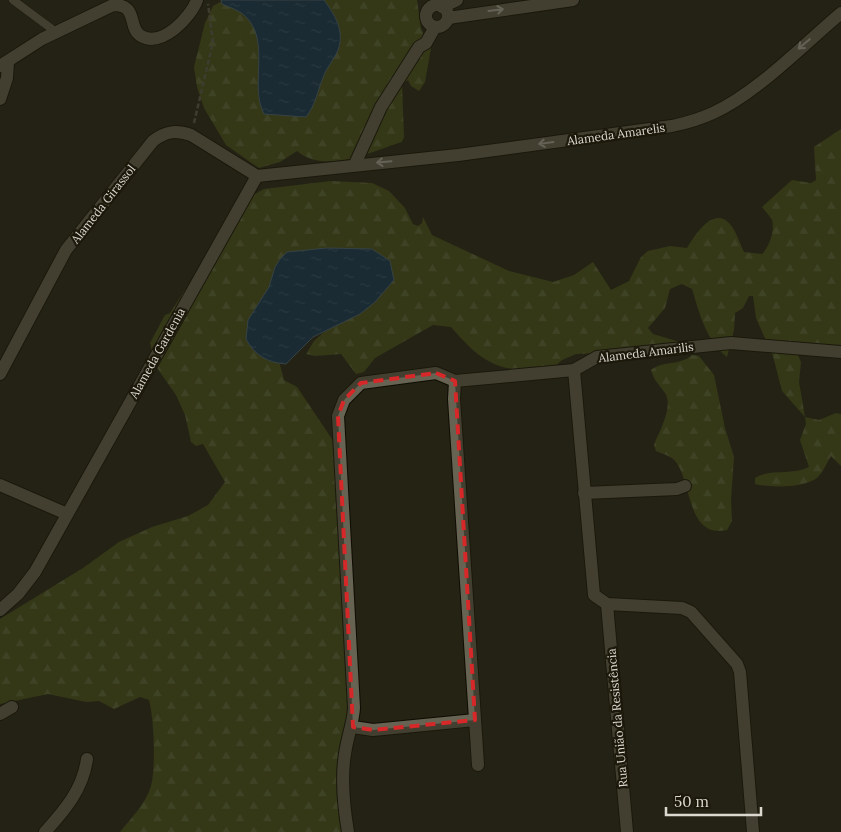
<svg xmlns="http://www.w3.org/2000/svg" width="841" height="832" font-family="Lora,serif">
<defs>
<pattern id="forest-firs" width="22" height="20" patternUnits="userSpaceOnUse" patternTransform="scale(1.25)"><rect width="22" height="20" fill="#47521c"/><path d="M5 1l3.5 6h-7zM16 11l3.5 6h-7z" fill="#616a3c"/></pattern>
<pattern id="water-ripples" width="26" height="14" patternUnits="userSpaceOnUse" patternTransform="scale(1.25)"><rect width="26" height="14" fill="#0f365b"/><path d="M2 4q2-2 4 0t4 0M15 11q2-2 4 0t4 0" fill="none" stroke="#315272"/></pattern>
</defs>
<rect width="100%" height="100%" fill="#252314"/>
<g fill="url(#forest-firs)">
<path d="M 224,0 L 417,0 L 421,29 L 431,48 L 425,82 L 419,91 L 411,86 L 408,80 L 402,84 L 404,137 L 402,142 C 369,152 327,175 297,151 L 280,162 L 259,168 L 226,145 L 204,108 L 197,87 L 194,67 L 205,23 L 213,6 Z"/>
<path d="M 841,129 L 841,349 L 796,351 L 801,362 L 799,382 L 805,417 L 819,420 L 836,413 L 841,414 L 841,466 L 831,456 C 827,462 824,471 818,477 C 806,488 771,488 755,484 L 755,478 C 771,468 792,476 809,467 L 800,440 L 806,424 L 805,417 L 782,391 L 773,356 L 756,318 L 753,296 L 749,296 L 743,308 L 735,313 L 734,330 L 727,357 C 706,340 700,315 692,289 L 682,284 L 670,289 L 665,308 L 648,328 L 653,334 L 683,343 L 638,351 L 576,354 L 562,360 L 545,375 C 531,370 517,371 503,367 C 481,361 466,344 451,327 L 433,325 L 375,358 L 364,372 L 356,374 L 341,354 L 315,356 L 306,354 L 314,341 L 370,291 L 278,357 L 284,380 L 297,387 L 340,451 L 353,727 L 345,752 L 349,832 L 120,832 C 131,818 146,804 151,786 C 156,768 154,718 149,700 L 140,697 L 114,709 L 99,701 L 86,702 L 48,694 L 0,704 L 0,619 L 83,568 L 119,542 L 152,527 L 188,516 L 208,505 L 225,482 L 203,444 L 196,446 L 191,442 L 185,415 L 176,395 L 155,365 L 150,343 L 165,315 L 170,313 L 244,200 L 264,189 L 331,181 L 372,183 L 389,191 L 405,208 L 413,224 L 418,226 L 422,223 L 423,217 L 432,235 L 509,271 L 553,282 L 574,275 L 593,262 L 611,290 L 629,281 L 641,257 L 648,251 L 670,246 L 687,248 C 694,236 713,206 729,223 C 736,230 740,244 744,252 L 762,254 C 769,247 775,231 772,220 C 770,216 765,211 762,207 L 792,180 L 811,183 L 816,180 L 814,147 Z"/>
<path d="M 692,355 L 699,356 L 714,375 L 725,428 L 734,457 L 731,499 L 732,521 L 727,530 C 687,539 692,483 676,462 C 672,456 663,454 656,451 L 654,445 C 659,432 674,406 665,393 C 659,384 654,381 651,370 C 664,360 680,366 692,355 Z"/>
</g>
<g fill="url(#water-ripples)" stroke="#4c677e">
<path d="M 221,0 L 324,0 C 335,15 345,31 338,50 C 334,60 326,68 323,78 C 317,92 316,104 306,117 L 264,114 C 249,86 271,42 246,17 C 241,11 229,7 222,4 Z"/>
<path d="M 327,248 L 372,249 L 390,261 L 394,280 L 375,302 L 360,314 L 313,337 L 286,364 C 268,363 254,355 246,339 L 248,320 L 269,287 L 275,267 L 280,259 L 287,252 Z"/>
</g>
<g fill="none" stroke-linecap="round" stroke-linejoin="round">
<defs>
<path id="lane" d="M 13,0 L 56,32"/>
<g id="street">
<circle cx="437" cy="16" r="11"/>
<path d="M 442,7 L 457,0"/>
<path d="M 448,18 L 573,0"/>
<path d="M 0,66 L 42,39 L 113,5 C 139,4 127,28 141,36 C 162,48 191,17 197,0"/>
<path d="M 0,99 L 7,78 L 8,62"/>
<path d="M 355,164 L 381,107 L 419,47 L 426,43 L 435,27"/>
<path d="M 257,176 L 458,155 L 672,126 C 686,123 700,119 713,113 C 757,93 803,45 841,13"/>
<path d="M 574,370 L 594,595 L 607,604 L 682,608 L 691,612 L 737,664 L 740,672 L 753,832"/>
<path d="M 0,374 L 66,250 L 153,141 C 166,131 176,130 191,135 L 257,176"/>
<path d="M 455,381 L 454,399 L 478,765"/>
<path d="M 0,485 L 67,514"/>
<path d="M 584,493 L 677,489 L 685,486"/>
<path d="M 607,604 L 627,832"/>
<path d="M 0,610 L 18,594 L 35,572 L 257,176"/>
<path d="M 0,714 L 12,707"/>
<path d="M 353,727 L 373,730 L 475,720"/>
<path d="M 45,832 C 65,810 83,789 87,759"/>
<path d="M 348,832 C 344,808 341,778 345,754 C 347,738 353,724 354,708 L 338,416 L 344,400 L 361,383 L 436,373 L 455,381 L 574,370 L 597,357 L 731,343 L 841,352"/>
</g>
</defs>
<use href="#lane" stroke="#0f0c02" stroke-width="9"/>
<use href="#street" stroke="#0f0c02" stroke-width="14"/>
<path stroke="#5d5b4e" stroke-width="2.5" stroke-dasharray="5 2.5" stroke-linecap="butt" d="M 194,123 L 213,42 L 208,4"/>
<use href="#lane" stroke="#666353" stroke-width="8"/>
<use href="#street" stroke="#666353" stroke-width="12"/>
</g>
<defs><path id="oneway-shaft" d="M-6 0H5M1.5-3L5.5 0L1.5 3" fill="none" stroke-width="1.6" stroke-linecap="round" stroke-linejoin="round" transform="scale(1.25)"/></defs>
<g stroke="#b1afa4">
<use href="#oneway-shaft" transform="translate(496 10) rotate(-7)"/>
<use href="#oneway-shaft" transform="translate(804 44) rotate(140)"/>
<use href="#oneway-shaft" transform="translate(546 143) rotate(172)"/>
<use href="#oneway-shaft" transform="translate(384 162) rotate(175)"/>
</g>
<path d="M0 0H841V832H0ZM 436,373 L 455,381 L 475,720 L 373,730 L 353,727 L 338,416 L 344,400 L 361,383 Z" fill="#252314" fill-opacity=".55" fill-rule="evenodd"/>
<path fill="none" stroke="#d62828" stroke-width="4" stroke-dasharray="10 6" stroke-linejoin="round" d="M 436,373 L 455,381 L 475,720 L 373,730 L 353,727 L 338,416 L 344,400 L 361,383 Z"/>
<g text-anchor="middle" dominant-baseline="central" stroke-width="4.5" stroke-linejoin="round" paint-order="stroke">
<g font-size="12" fill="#dad8cf" stroke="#1c190b">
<text transform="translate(616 134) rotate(-8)">Alameda Amarelis</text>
<text transform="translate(103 204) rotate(-52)">Alameda Girassol</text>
<text transform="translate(646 352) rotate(-7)">Alameda Amarilis</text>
<text transform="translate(157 353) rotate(-61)">Alameda Gardenia</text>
<text transform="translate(617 718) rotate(-95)">Rua União da Resistência</text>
</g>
</g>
<path d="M666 807v8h95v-8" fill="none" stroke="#dad8cf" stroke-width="2.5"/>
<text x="674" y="807" font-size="15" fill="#dad8cf" stroke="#1c190b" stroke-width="4" paint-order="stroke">50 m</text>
</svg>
